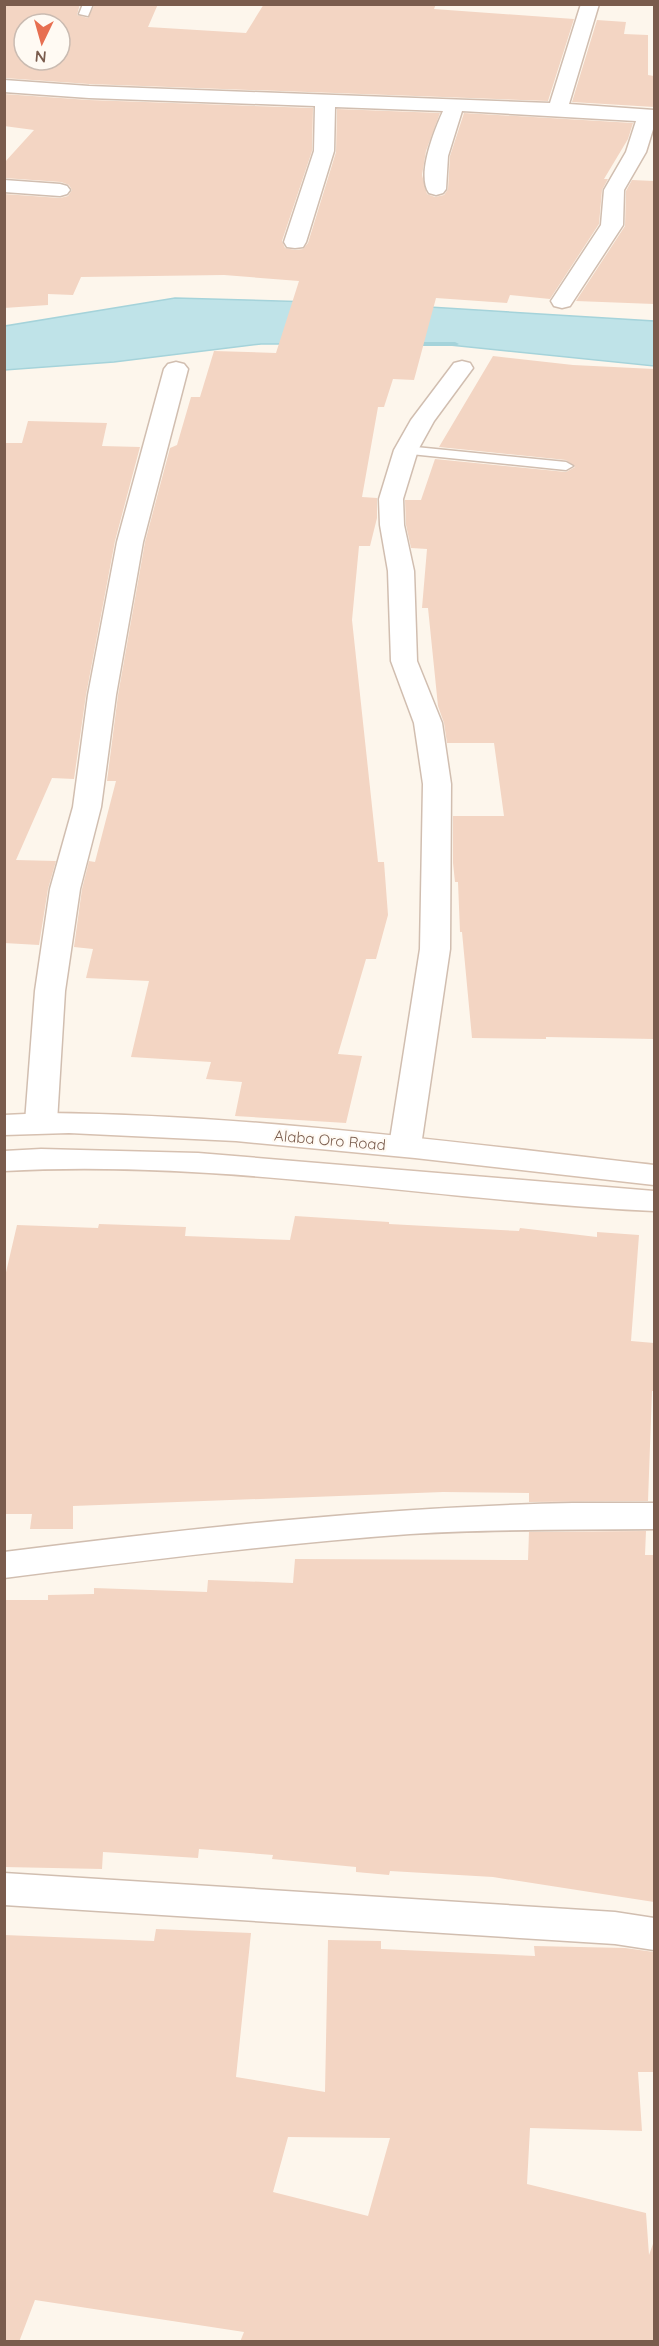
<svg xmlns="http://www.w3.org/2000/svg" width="659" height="2346" font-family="Quicksand,sans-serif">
<rect width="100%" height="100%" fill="#fdf6ec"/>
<path fill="#bfe3e8" stroke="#a5d3da" stroke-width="1.5" d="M 175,298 L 381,304 L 654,321 L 654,366 L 440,344 L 261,344 L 114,362 L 5,370 L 5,326 Z"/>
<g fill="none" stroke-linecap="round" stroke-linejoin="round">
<path fill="#a5d3da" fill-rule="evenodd" d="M 407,342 L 455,342 L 459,344 L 455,346 L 407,346 Z"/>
</g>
<g fill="#f3d5c3" fill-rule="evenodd">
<path d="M 4,4 L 80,4 L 77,15 L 88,18 L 95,4 L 158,4 L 148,27 L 246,33 L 264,4 L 436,4 L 434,9 L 574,19 L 548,101 L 89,84 L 4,78 ZM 24,24 L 60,24 L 60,60 L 24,60 Z"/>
<path d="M 597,20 L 626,22 L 624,34 L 648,35 L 648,75 L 654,76 L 654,107 L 572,102 Z"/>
<path d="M 4,94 L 89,100 L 313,108 L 312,151 L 282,241 L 285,248 L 295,250 L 303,249 L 308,243 L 336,152 L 337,109 L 440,113 L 426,151 L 422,175 L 427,194 L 435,197 L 444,195 L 448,189 L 450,156 L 464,113 L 633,123 L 628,139 L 604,179 L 608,179 L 602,190 L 599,224 L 550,299 L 510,295 L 507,303 L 436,298 L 414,380 L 393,379 L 384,407 L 378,407 L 362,497 L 377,498 L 377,518 L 370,546 L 359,546 L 352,620 L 378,862 L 384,862 L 388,915 L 376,959 L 366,959 L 338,1054 L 362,1056 L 346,1123 L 235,1116 L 242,1082 L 206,1079 L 211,1062 L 131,1057 L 149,981 L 86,978 L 93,949 L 74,947 L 82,889 L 89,861 L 95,862 L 116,781 L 107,781 L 118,695 L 145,542 L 170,448 L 177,445 L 191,397 L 200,397 L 214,351 L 276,353 L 299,281 L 224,275 L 81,277 L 73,295 L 48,294 L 48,305 L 4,308 L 4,194 L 60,198 L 68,196 L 72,190 L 69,185 L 61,182 L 4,178 L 4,163 L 34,130 L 4,126 Z"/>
<path d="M 632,180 L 654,181 L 654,304 L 576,301 L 625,226 L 626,191 Z"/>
<path d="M 493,356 L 573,365 L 654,369 L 654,1039 L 546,1037 L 546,1039 L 472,1038 L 462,932 L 460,932 L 458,882 L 455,882 L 453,863 L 453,816 L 504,816 L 494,743 L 447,743 L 444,723 L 438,706 L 428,608 L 422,608 L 427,549 L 411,548 L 406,525 L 405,500 L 421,500 L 435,459 L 566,472 L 575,467 L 566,460 L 439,447 Z"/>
<path d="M 28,421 L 107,423 L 102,446 L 140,447 L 115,541 L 86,695 L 74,779 L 52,778 L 16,860 L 56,861 L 48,889 L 39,945 L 4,943 L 4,443 L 22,443 Z"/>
<path d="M 295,1216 L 389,1222 L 389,1224 L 519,1231 L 520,1228 L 597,1237 L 597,1232 L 639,1235 L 631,1341 L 654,1343 L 654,1391 L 652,1391 L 648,1501 L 529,1502 L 529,1493 L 443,1492 L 73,1506 L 73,1529 L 30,1529 L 32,1514 L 4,1514 L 4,1281 L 17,1225 L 98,1228 L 99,1224 L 186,1227 L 185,1236 L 290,1240 Z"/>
<path d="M 646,1531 L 645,1555 L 654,1555 L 654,1902 L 493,1877 L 390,1871 L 389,1875 L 356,1872 L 356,1867 L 272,1859 L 273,1855 L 199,1849 L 198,1858 L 103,1852 L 102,1869 L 4,1867 L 4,1600 L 48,1600 L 48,1595 L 94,1594 L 94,1588 L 207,1592 L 208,1580 L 293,1583 L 295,1559 L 528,1560 L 529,1532 Z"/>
<path d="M 156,1929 L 251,1933 L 236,2077 L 325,2092 L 328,1940 L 381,1941 L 381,1949 L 535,1956 L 534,1946 L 625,1948 L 654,1952 L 654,2072 L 638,2072 L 642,2131 L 530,2128 L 527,2184 L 646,2213 L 649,2255 L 654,2241 L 654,2342 L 240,2342 L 244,2332 L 35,2300 L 19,2342 L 4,2342 L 4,1935 L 154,1941 ZM 288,2137 L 390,2138 L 368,2216 L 273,2192 Z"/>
</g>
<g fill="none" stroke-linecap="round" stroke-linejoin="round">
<defs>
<g id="service">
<path d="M 83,4 L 93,4 L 88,16 L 79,14 Z"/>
<path d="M 406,446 L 566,462 L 573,466 L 566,470 L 401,453 L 399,450 Z"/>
</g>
<g id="minor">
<path d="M 581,4 L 599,4 L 569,104 L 654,110 L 654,126 L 646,152 L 624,190 L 623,225 L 570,306 L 562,308 L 554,306 L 551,301 L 601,225 L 604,190 L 626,152 L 636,121 L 462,111 L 448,156 L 446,189 L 443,193 L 436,195 L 429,193 C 416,175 435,129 443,111 L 335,107 L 334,151 L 306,242 L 303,247 L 295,248 L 287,247 L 284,242 L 314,151 L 315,106 L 89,98 L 4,92 L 4,80 L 89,86 L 550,103 Z"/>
<path d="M 4,180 L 60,184 L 67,186 L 70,190 L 67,194 L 60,196 L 4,192 Z"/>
<path d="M 462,361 L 470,363 L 473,368 L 434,421 L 418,450 L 403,499 L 404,525 L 414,571 L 417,661 L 442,723 L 451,784 L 450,949 L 421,1146 L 417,1153 L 405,1156 L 393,1153 L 389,1146 L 420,949 L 423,784 L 414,723 L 391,661 L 388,571 L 380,525 L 379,499 L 394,450 L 411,420 L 454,363 Z"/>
<path d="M 176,362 L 184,364 L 188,369 L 143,542 L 116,695 L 101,807 L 80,889 L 65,991 L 57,1122 L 52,1129 L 41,1132 L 30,1129 L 25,1122 L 35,991 L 50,889 L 73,807 L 88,695 L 117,542 L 164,369 L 168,364 Z"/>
<path d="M 573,1503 L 654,1503 L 654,1529 C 573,1530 492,1529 410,1534 C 274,1544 139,1561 4,1578 L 4,1552 C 194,1528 382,1507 573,1503 Z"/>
<path d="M 4,1873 L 615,1912 L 654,1918 L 654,1950 L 615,1944 L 4,1905 Z"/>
</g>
<g id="secondary">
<path d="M 47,1113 C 250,1115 453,1142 654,1165 L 654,1185 L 415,1158 L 236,1141 L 69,1133 L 4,1135 L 4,1115 Z"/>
<path d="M 41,1149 L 198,1153 L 654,1191 L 654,1211 C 438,1201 222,1159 4,1171 L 4,1151 Z"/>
</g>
</defs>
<use href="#service" stroke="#d1beb0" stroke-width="3"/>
<use href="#minor" stroke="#d1beb0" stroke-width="3"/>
<use href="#secondary" stroke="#d6c0b0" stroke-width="3"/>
<use href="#service" fill="#fff" fill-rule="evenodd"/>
<use href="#minor" fill="#fff" fill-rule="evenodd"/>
<use href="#secondary" fill="#fff" fill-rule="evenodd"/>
</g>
<g text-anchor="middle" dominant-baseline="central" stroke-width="4.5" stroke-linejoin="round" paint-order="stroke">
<g font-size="15" fill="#7a5c4d" stroke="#fffaf3">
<text transform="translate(330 1140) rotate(5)">Alaba Oro Road</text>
</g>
</g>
<rect width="659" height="2346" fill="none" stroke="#7a5c4d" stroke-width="12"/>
<g transform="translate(42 42) rotate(185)"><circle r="28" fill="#fffaf3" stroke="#cabbb1" stroke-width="1.5"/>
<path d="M0-4.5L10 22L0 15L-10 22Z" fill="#e76f51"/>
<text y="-9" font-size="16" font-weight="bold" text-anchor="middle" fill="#7a5c4d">N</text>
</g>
</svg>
